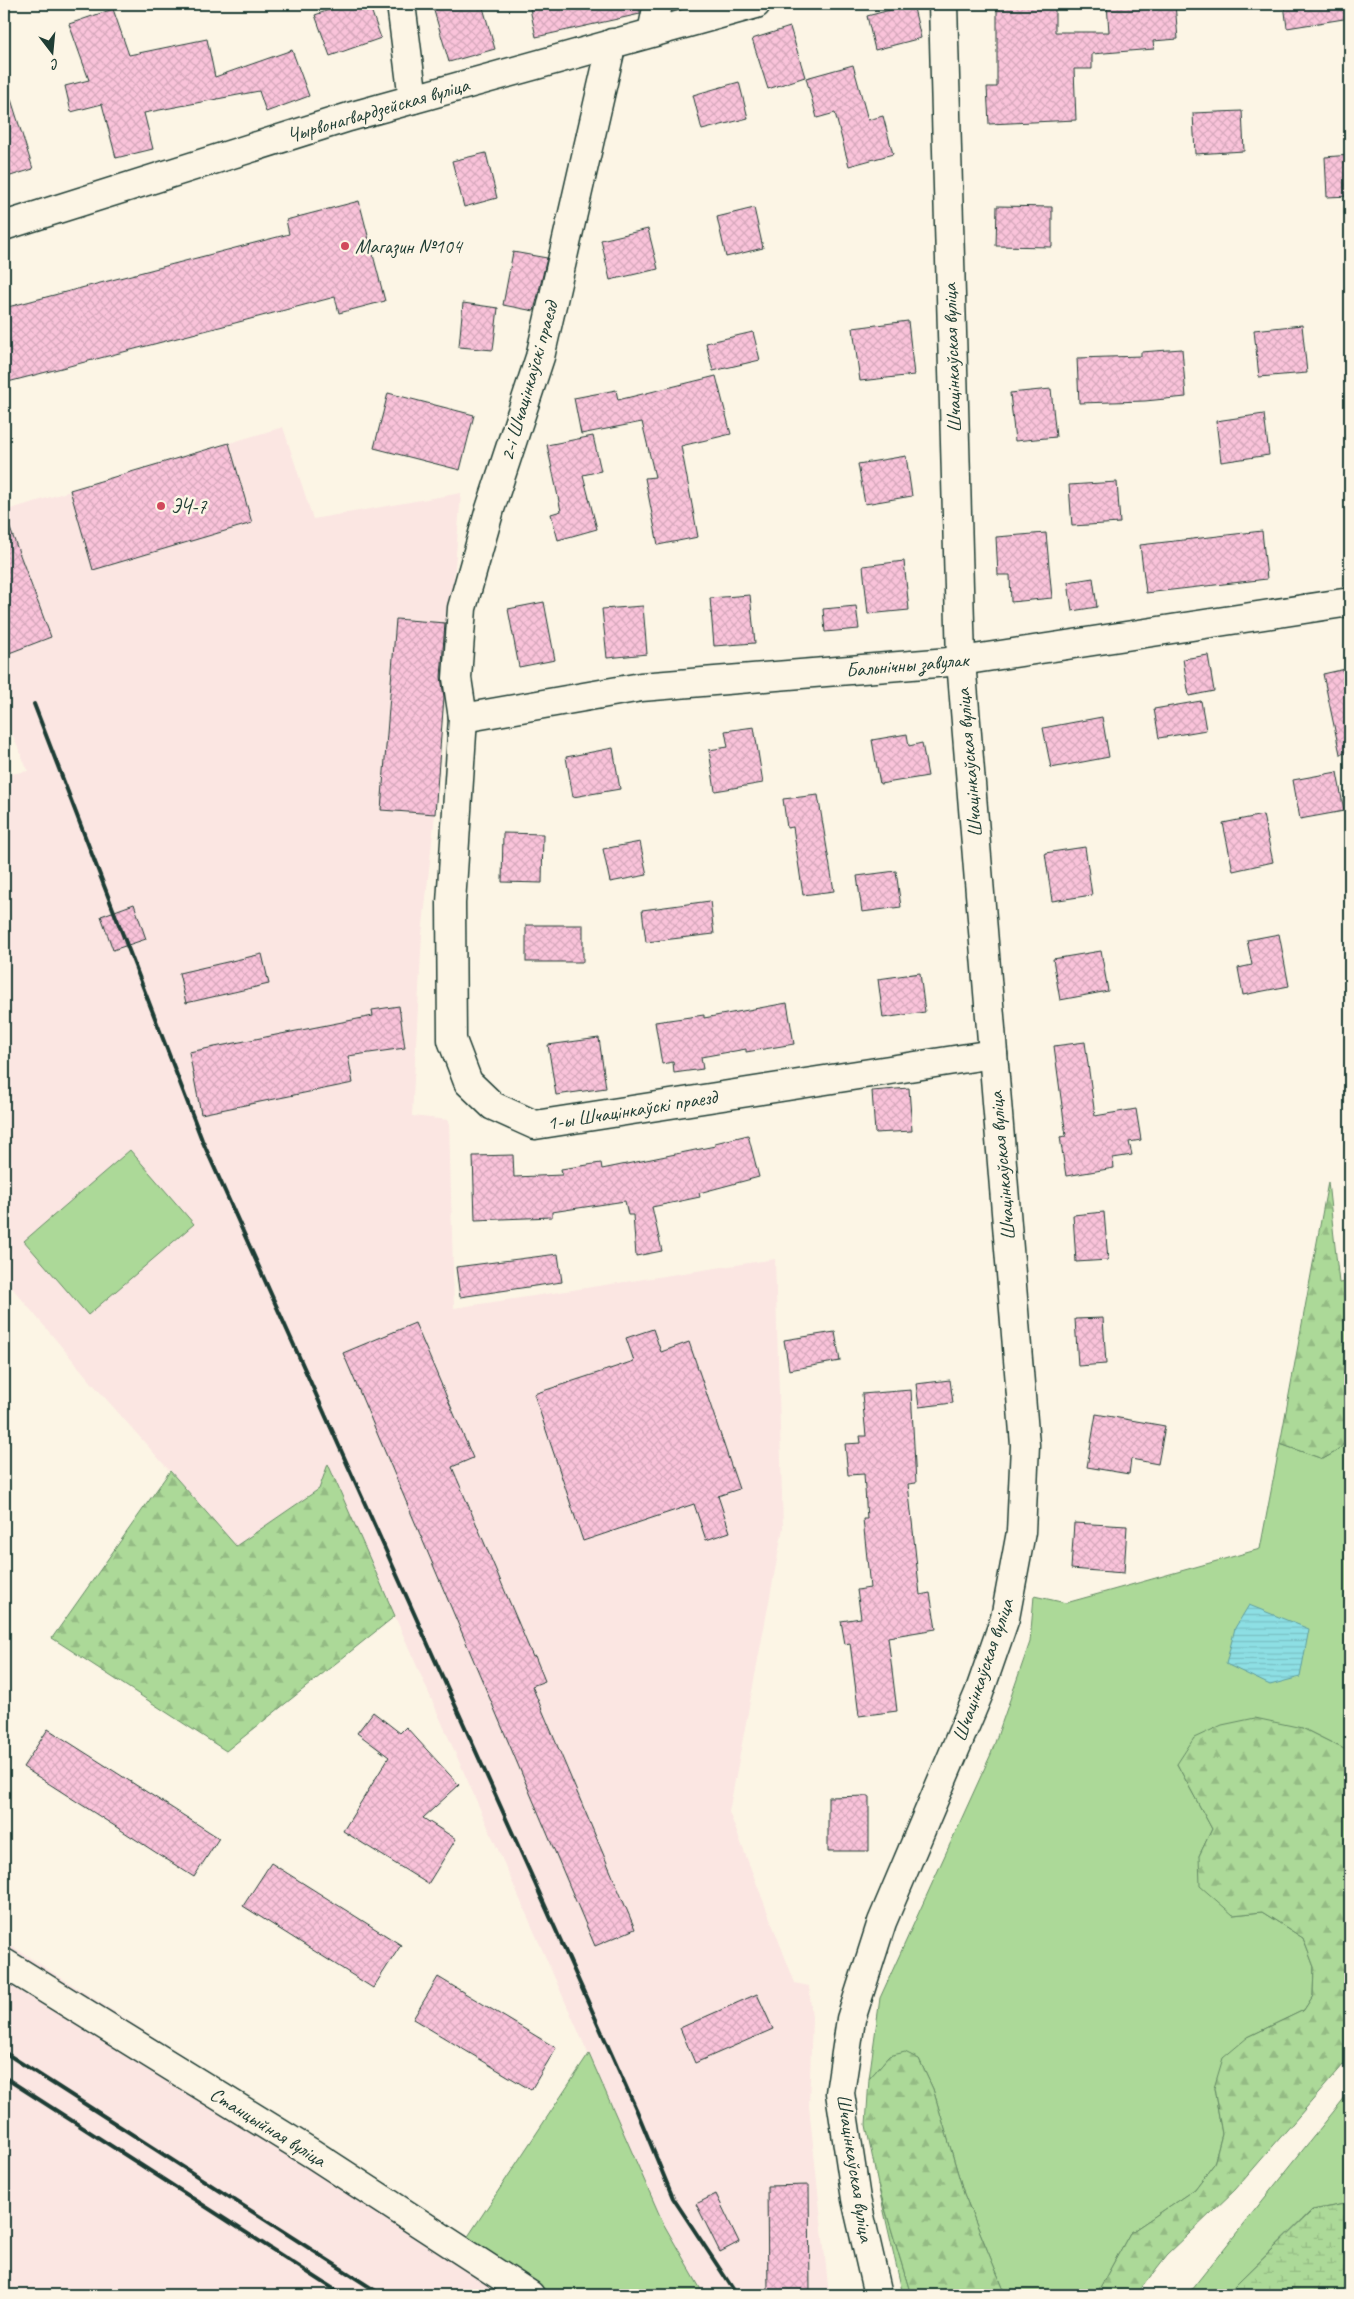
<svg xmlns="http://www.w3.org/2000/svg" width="1354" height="2299" font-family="Caveat,sans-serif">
<defs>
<pattern id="forest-firs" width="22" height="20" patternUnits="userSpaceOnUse" patternTransform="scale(1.25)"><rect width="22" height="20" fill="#acd998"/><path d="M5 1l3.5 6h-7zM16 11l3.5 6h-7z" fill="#94bb84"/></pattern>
<pattern id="wetland-marsh" width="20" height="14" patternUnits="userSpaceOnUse" patternTransform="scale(1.25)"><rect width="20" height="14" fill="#acd998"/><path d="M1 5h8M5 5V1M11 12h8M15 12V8" fill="none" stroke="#94bb84"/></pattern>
<pattern id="water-rules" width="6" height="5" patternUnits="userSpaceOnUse" patternTransform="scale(1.25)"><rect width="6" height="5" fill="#8ddfe4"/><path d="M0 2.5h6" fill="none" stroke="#79c0c4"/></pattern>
<pattern id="building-cross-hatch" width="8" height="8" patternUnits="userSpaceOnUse" patternTransform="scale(1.25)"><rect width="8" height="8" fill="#fac3da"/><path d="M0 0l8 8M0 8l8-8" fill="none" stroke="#d6a8bc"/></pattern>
</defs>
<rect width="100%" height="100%" fill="#fcf5e5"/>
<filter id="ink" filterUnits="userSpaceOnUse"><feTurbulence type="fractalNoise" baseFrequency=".02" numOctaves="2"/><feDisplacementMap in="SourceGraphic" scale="10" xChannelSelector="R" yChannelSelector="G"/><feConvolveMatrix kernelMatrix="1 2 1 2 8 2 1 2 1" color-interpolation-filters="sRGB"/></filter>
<g filter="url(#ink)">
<g fill="#fbe6e2">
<path d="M 283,427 L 313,519 L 461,493 L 435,814 L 422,935 L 412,1116 L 449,1120 L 454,1308 L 775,1259 L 783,1528 L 729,1812 L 795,1983 L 809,1986 L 812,2018 L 809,2106 L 829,2295 L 704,2295 L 663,2223 L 328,1465 L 319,1489 L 236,1546 L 92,1383 L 4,1278 L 4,775 L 28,771 L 4,715 L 4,511 Z"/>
<path d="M 4,1941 L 467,2238 L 554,2295 L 4,2295 Z"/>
</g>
<g fill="#acd998" stroke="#668b66">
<path d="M 130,1150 L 194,1224 L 88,1315 L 24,1241 Z"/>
<path d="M 1350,1437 L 1350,1752 L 1302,1728 L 1177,1764 L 1212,1829 L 1199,1856 L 1233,1915 L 1262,1912 L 1303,1938 L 1314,1967 L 1313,1996 L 1304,2010 L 1248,2037 L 1214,2088 L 1222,2134 L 1214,2164 L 1195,2189 L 1130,2233 L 1096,2295 L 1006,2295 L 964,2194 L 933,2089 L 919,2059 L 889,2056 L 869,2079 L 880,1998 L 991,1754 L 1030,1642 L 1034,1596 L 1066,1603 L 1260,1549 L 1280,1444 L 1323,1459 L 1337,1451 Z"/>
<path d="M 589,2054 L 663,2223 L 704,2295 L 554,2295 L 467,2238 Z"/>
<path d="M 1350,2091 L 1350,2203 L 1312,2210 L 1235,2286 L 1228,2295 L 1187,2295 Z"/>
<path d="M 878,2185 L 911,2295 L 903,2295 Z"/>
</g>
<g fill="url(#forest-firs)" stroke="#668b66">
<path d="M 1328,1182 L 1339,1283 L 1350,1282 L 1350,1437 L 1337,1451 L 1323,1459 L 1280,1444 Z"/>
<path d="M 328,1464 L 395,1616 L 226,1751 L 52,1638 L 170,1471 L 236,1546 L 319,1489 Z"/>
<path d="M 1255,1718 L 1302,1728 L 1350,1752 L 1350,2057 L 1235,2190 L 1167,2255 L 1136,2295 L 1096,2295 L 1130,2233 L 1195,2189 L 1214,2164 L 1222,2134 L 1214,2088 L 1223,2058 L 1248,2037 L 1304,2010 L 1313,1996 L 1314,1967 L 1303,1938 L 1262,1912 L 1233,1915 L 1200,1886 L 1199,1856 L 1212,1829 L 1177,1764 L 1194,1738 L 1222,1725 Z"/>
<path d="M 905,2052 L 919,2059 L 933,2089 L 964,2194 L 1006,2295 L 911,2295 L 878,2185 L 866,2125 L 869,2079 L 889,2056 Z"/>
</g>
<path fill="url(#wetland-marsh)" stroke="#668b66" d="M 1350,2203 L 1350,2295 L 1228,2295 L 1235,2286 L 1313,2210 Z"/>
<path fill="url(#water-rules)" stroke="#619e9e" d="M 1249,1605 L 1309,1629 L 1300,1677 L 1270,1685 L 1226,1664 L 1235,1628 Z"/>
<g fill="url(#building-cross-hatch)" stroke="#1f3d34">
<path d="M 346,4 L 369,4 L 381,38 L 330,56 L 315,15 Z"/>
<path d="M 432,4 L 482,4 L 495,49 L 449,62 Z"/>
<path d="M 529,4 L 640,4 L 640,14 L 536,37 Z"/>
<path d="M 913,4 L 921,38 L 875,50 L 867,16 Z"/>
<path d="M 997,4 L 1055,4 L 1055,32 L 1109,32 L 1107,4 L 1175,4 L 1178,39 L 1153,41 L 1154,49 L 1092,54 L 1092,69 L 1074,69 L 1076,120 L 989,124 L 987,87 L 997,87 Z"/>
<path d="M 1284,4 L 1350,4 L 1350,18 L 1287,28 Z"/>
<path d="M 113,9 L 129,55 L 207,39 L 215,77 L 292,50 L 309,96 L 266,112 L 259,91 L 144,113 L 153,149 L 116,158 L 102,104 L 71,112 L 65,86 L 89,80 L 69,24 Z"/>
<path d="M 790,27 L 805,77 L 768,89 L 752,39 Z"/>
<path d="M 853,65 L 868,120 L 883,116 L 893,154 L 849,166 L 835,113 L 817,118 L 806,78 Z"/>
<path d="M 739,82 L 748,118 L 702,130 L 693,95 Z"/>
<path d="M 9,93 L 33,169 L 4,178 L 4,94 Z"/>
<path d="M 1242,111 L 1244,151 L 1195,154 L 1193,113 Z"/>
<path d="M 486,153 L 497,198 L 464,207 L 452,161 Z"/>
<path d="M 1350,155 L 1350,196 L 1327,197 L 1325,157 Z"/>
<path d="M 359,201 L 385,301 L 339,313 L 335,297 L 4,383 L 4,308 L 289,234 L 286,220 Z"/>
<path d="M 997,206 L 1052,207 L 1052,247 L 996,246 Z"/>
<path d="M 754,208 L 763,248 L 726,257 L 717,217 Z"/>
<path d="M 648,229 L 658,269 L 610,280 L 601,240 Z"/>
<path d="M 513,252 L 547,258 L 534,311 L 503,305 Z"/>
<path d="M 463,303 L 498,308 L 493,350 L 459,347 Z"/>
<path d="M 908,321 L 914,375 L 860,381 L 853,328 Z"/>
<path d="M 1302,325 L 1307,373 L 1259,377 L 1254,330 Z"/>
<path d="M 753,332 L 760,360 L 713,371 L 706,343 Z"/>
<path d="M 1182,349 L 1186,397 L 1145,401 L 1079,403 L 1077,358 L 1141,356 L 1141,352 Z"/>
<path d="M 716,376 L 731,434 L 681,446 L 698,537 L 658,545 L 645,478 L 655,477 L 642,422 L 581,434 L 574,398 L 616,390 L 618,400 Z"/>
<path d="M 1051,389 L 1056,437 L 1015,441 L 1010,393 Z"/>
<path d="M 388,393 L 474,415 L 460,470 L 374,448 Z"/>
<path d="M 1264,414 L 1269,455 L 1221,462 L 1216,421 Z"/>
<path d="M 593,436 L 601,471 L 583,475 L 597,529 L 558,540 L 551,514 L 561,511 L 547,445 Z"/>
<path d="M 229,443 L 252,523 L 93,570 L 70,490 Z"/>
<path d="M 906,456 L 912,496 L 865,504 L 858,464 Z"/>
<path d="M 1117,482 L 1120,523 L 1072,526 L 1069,485 Z"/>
<path d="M 4,518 L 6,518 L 51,637 L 4,655 Z"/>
<path d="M 1262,531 L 1267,579 L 1146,593 L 1140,545 Z"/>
<path d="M 1046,533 L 1052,598 L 1011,602 L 1010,575 L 998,575 L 996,537 Z"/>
<path d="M 904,561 L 909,610 L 868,614 L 863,566 Z"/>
<path d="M 1093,578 L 1097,607 L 1072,611 L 1068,582 Z"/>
<path d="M 750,595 L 755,643 L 714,646 L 710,598 Z"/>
<path d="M 544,602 L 555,660 L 519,667 L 508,609 Z"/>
<path d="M 643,606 L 647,654 L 607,658 L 602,609 Z"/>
<path d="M 856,606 L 859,629 L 825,632 L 823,609 Z"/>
<path d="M 396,619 L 445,623 L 441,677 L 444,697 L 435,814 L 381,810 Z"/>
<path d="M 1208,655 L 1214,691 L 1189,696 L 1183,659 Z"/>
<path d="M 1350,668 L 1350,753 L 1340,754 L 1323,674 Z"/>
<path d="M 1201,701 L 1206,730 L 1159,738 L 1154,709 Z"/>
<path d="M 1102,717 L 1109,757 L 1051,768 L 1043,728 Z"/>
<path d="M 754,727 L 763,783 L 715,791 L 709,750 L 728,747 L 725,731 Z"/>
<path d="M 907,734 L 909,746 L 922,743 L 928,776 L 880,784 L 872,740 Z"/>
<path d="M 613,748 L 620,789 L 573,797 L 566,757 Z"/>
<path d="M 1337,772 L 1344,811 L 1300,819 L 1293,780 Z"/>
<path d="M 818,795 L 834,891 L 803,895 L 793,827 L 787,828 L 783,799 Z"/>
<path d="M 1263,815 L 1273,862 L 1233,871 L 1223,823 Z"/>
<path d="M 503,833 L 543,834 L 542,883 L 502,882 Z"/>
<path d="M 640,842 L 647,875 L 610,882 L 603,849 Z"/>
<path d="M 1085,847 L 1092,895 L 1052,901 L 1045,853 Z"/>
<path d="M 896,871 L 901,907 L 862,912 L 857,876 Z"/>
<path d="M 710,901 L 714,934 L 646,942 L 642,910 Z"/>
<path d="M 134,904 L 146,939 L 113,950 L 101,916 Z"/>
<rect x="526" y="925" width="57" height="37"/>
<path d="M 1279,934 L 1289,986 L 1243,995 L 1238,968 L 1252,965 L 1247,940 Z"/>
<path d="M 1101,951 L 1108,991 L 1060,1000 L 1053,959 Z"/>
<path d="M 262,954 L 269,984 L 186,1003 L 179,973 Z"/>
<path d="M 920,973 L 925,1012 L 883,1018 L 878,979 Z"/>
<path d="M 787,1003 L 794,1044 L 746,1052 L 746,1049 L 701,1057 L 703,1069 L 674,1073 L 673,1062 L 662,1064 L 655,1022 L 704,1015 L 704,1018 Z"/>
<path d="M 399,1006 L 405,1048 L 348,1056 L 353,1083 L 201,1114 L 189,1052 L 373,1016 L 372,1010 Z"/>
<path d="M 599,1038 L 606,1088 L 556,1095 L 548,1045 Z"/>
<path d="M 1085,1042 L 1095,1116 L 1136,1109 L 1141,1140 L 1129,1142 L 1132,1155 L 1113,1158 L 1114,1168 L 1066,1176 L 1060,1137 L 1066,1136 L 1054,1046 Z"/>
<path d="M 909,1088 L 912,1131 L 875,1133 L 872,1091 Z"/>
<path d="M 748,1135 L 759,1177 L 699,1193 L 700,1197 L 652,1207 L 662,1251 L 636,1256 L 633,1215 L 628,1215 L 625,1201 L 552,1212 L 552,1217 L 475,1220 L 473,1156 L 513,1155 L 514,1177 L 562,1175 L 561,1169 L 601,1163 L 602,1169 L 715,1146 L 715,1143 Z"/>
<path d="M 1104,1212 L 1108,1260 L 1076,1262 L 1073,1215 Z"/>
<path d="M 558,1254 L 562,1282 L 460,1297 L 456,1267 Z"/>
<path d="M 1103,1318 L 1106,1364 L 1078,1366 L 1075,1319 Z"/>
<path d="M 415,1323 L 473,1458 L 452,1467 L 533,1657 L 535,1656 L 545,1681 L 532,1686 L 635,1929 L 595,1946 L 343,1353 Z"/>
<path d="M 653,1329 L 661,1352 L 689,1342 L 739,1489 L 718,1496 L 730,1532 L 706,1540 L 694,1504 L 583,1541 L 534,1394 L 634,1361 L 626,1338 Z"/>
<path d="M 835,1332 L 840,1361 L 789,1370 L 784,1340 Z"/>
<path d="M 950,1380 L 953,1403 L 919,1407 L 916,1384 Z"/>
<path d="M 911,1390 L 916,1483 L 908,1484 L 920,1595 L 930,1593 L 936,1629 L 888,1637 L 897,1711 L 859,1716 L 850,1643 L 845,1644 L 841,1621 L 861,1618 L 857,1590 L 870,1588 L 863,1519 L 867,1519 L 864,1474 L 848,1475 L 845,1444 L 861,1443 L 860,1436 L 866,1436 L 862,1394 Z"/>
<path d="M 1096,1414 L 1165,1426 L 1158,1464 L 1131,1459 L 1129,1474 L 1087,1467 Z"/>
<path d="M 1074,1523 L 1127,1526 L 1124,1573 L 1071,1569 Z"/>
<path d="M 373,1712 L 400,1733 L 406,1727 L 459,1785 L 423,1818 L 456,1839 L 428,1884 L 343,1831 L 389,1757 L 357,1733 Z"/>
<path d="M 48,1729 L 219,1838 L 194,1877 L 23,1767 Z"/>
<path d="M 869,1796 L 869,1851 L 828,1851 L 828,1797 Z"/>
<path d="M 271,1863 L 401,1945 L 373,1988 L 243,1906 Z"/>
<path d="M 438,1977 L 556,2048 L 531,2090 L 413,2019 Z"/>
<path d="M 757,1994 L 773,2029 L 695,2063 L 680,2028 Z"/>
<path d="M 809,2185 L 810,2295 L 768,2295 L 767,2186 Z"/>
<path d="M 716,2194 L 739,2242 L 720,2252 L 696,2204 Z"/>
</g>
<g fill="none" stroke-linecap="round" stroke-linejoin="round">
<defs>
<g id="minor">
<path d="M 401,4 L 413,99"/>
<path d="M 652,32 L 658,4"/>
<path d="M 612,43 L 540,357 L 490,509 L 462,608 L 457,678 L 463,718 L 451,903 L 452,1040 L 468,1082 L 493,1106 L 535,1125 L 993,1054"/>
<path d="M 4,226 L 349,117 L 756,4"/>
<path d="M 463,718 L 641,687 L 961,661 L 1350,602"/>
<path d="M 4,1963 L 313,2154 L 530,2295"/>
<path d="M 878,2295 L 856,2199 L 840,2093 L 851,2019 L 882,1922 L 979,1693 L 1005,1618 L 1021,1532 L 1025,1445 L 961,661 L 943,4"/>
</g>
</defs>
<use href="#minor" stroke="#1f3d34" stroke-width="31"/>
<use href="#minor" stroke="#fcf5e5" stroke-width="28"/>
<g stroke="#1f3d34" stroke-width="4">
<path d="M 34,704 L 202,1140 L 637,2111 L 673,2198 L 737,2295"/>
<path d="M 4,2052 L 382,2295"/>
<path d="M 4,2077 L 343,2295"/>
</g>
</g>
</g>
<g fill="#d1495b" stroke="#fcf5e5" stroke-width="2">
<circle cx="345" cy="246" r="5"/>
<circle cx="161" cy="506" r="5"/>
</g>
<g text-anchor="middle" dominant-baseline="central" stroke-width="5" stroke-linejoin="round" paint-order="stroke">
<g font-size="20" fill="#1f3d34" stroke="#fcf5e5">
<text transform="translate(378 110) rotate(-16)">Чырвонагвардзейская вуліца</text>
<text transform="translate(952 358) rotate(-92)">Шчацінкаўская вуліца</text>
<text transform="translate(529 381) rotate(-74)">2-і Шчацінкаўскі праезд</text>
<text transform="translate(907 665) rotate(-5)">Бальнічны завулак</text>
<text transform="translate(969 763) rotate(-95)">Шчацінкаўская вуліца</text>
<text transform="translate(632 1110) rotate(-9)">1-ы Шчацінкаўскі праезд</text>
<text transform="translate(1002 1166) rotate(-95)">Шчацінкаўская вуліца</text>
<text transform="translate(983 1670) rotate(-71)">Шчацінкаўская вуліца</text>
<text transform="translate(268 2127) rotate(32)">Станцыйная вуліца</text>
<text transform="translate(855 2168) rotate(81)">Шчацінкаўская вуліца</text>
</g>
<g font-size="20" fill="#1f3d34" stroke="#fcf5e5" text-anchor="start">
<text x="355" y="246">Магазин №104</text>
<text x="171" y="506">ЭЧ-7</text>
</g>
</g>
<rect width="1354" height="2299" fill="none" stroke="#fcf5e5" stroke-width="20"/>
<rect x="10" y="10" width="1334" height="2279" fill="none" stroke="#1f3d34" stroke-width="2" filter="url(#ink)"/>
<g transform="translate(52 52) rotate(164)" stroke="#fcf5e5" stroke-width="4" paint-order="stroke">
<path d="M0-4L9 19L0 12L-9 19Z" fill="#1f3d34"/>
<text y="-8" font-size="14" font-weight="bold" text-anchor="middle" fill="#1f3d34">С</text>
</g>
</svg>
